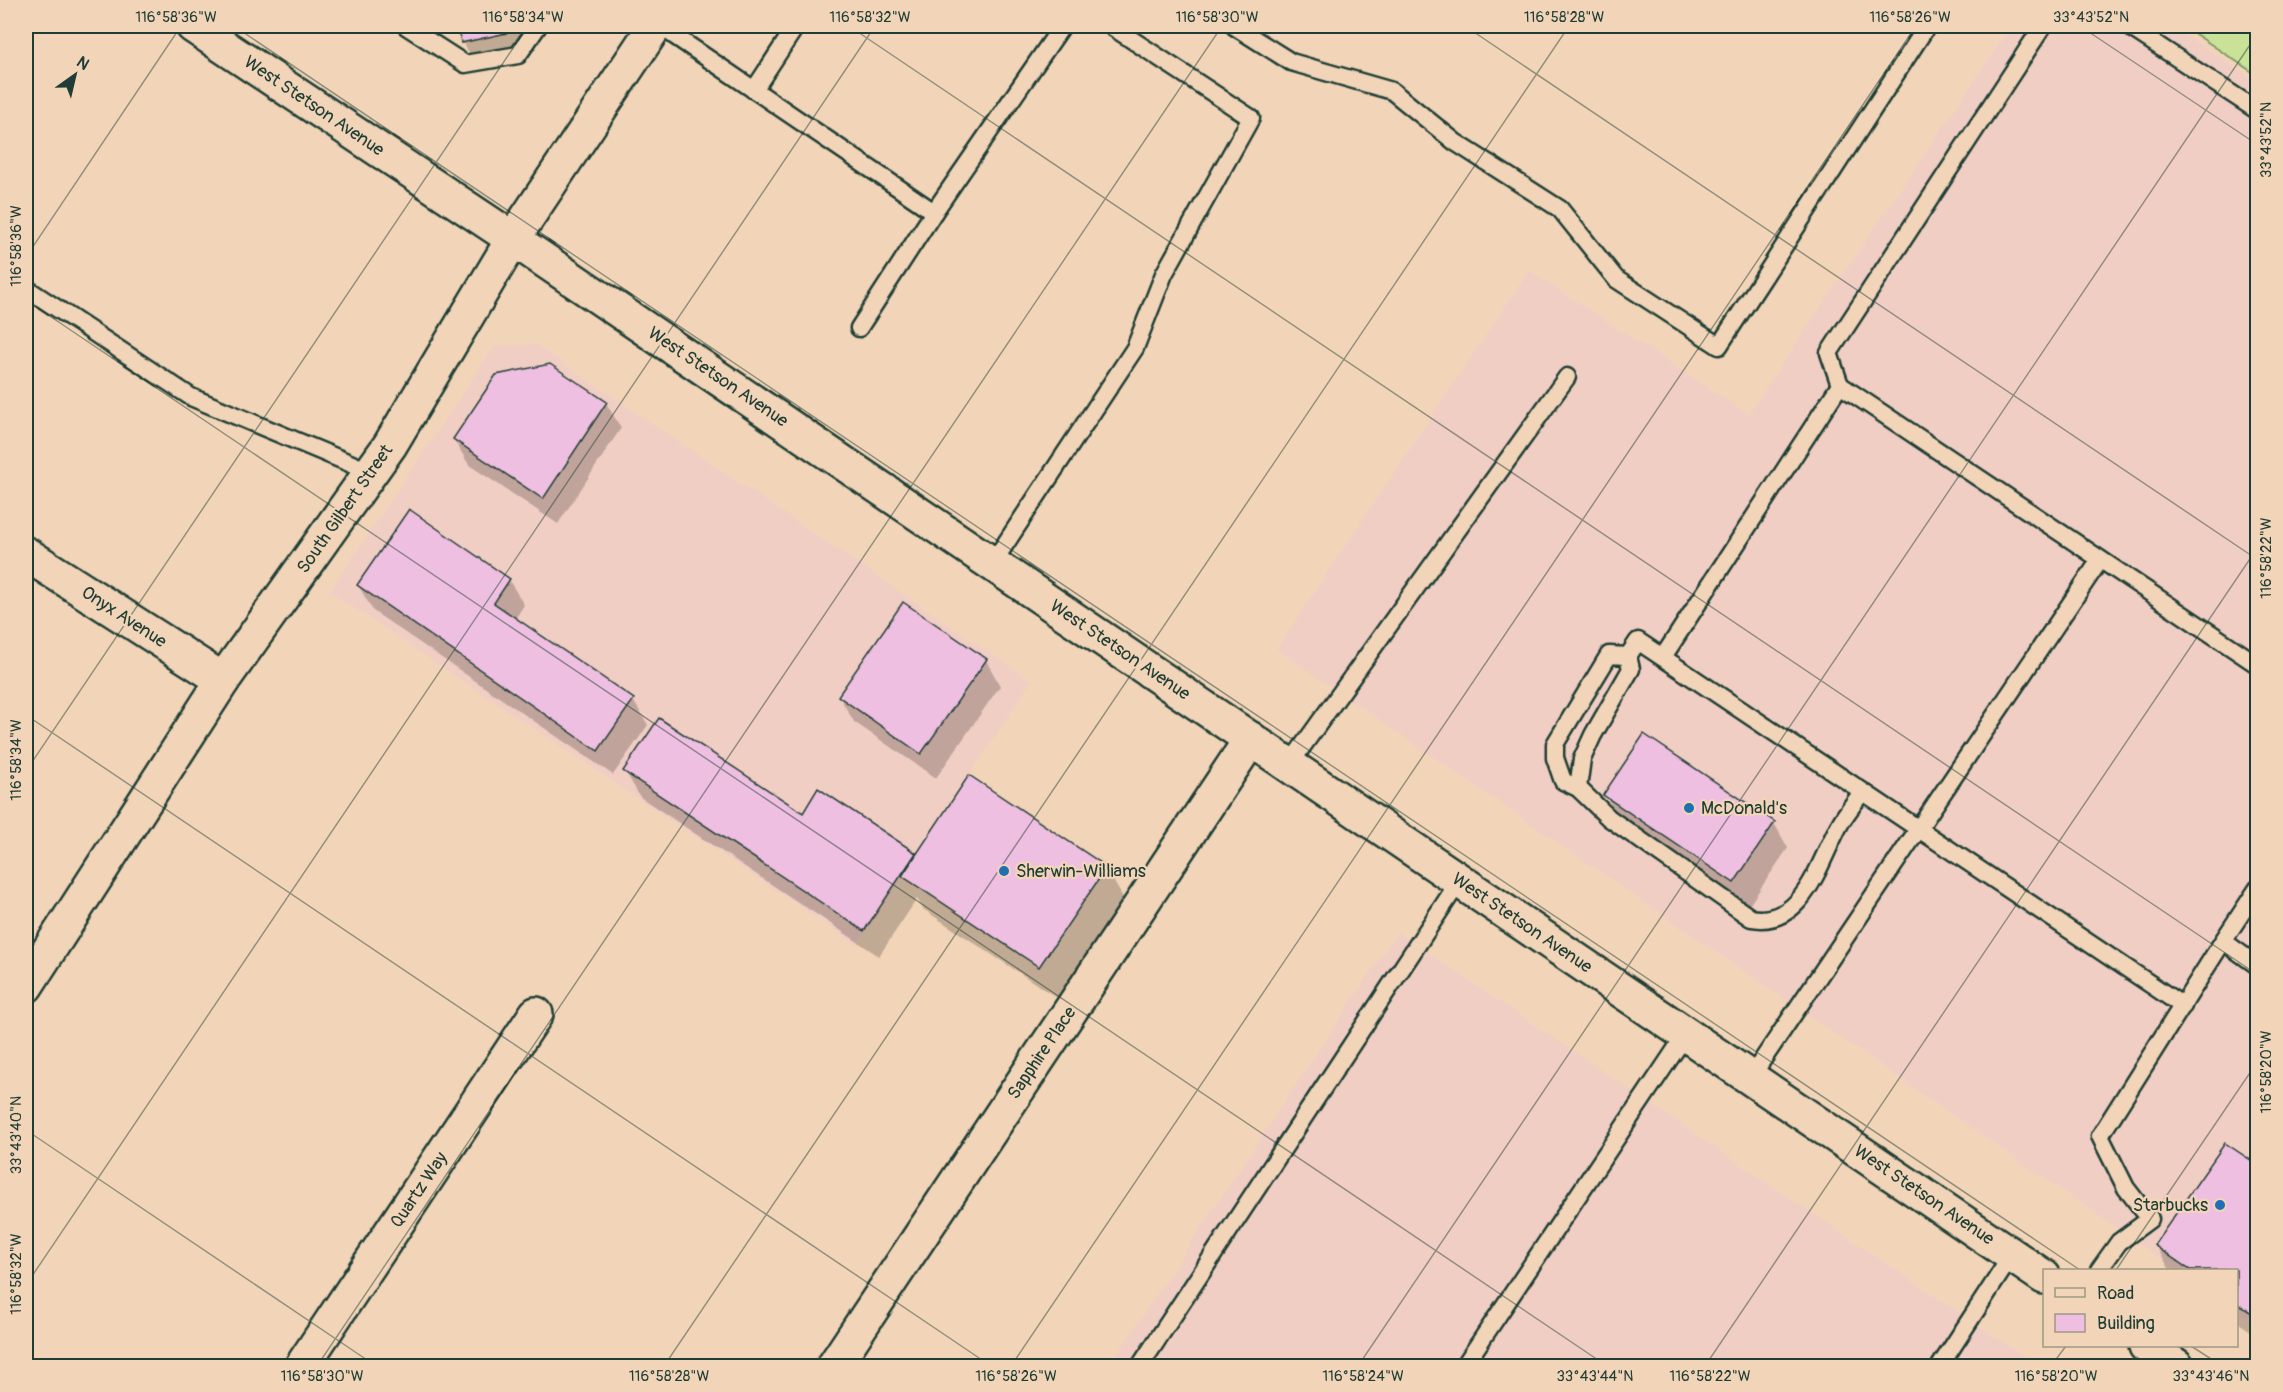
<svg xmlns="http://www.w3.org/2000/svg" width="2283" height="1392" font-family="Pangolin,sans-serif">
<rect width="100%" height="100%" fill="#f2d5b8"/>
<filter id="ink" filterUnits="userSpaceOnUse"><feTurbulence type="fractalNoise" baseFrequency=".0167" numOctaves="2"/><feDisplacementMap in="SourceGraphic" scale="12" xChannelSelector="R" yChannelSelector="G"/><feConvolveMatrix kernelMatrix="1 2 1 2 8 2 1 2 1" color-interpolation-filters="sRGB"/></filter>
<g filter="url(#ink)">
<g fill="#f1cec4">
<path d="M 2011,26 L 2172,26 L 2257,82 L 2257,1326 L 2237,1312 L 2236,1270 L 2177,1270 L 1276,649 L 1529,270 L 1748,414 Z"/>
<path d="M 535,344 L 1032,681 L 857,945 L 329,592 L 494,346 Z"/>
<path d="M 1397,932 L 2039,1366 L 1109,1366 Z"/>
</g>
<path fill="#c9e298" stroke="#749066" stroke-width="1.5" d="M 2183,26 L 2257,26 L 2257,75 Z"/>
<g fill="#0003">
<path d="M 459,26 L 523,26 L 530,57 L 477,67 L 463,42 Z"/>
<path d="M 606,403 L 621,428 L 558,524 L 469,465 L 454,440 Z"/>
<path d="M 509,580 L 524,605 L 515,619 L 633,700 L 648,725 L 613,775 L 373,611 L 358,585 Z"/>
<path d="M 986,660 L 1000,686 L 936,778 L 854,722 L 839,696 Z"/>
<path d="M 625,771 L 803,815 L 819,791 L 917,856 L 1106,868 L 1125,901 L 1059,999 L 923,909 L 917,899 L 879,956 L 640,797 Z"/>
<path d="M 1605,795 L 1774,823 L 1788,848 L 1748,907 L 1620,820 Z"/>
<path d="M 2258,1167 L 2258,1336 L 2236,1321 L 2236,1270 L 2170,1270 L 2156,1246 Z"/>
</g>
<g fill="#efbfe1" stroke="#1f3d34" stroke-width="1.5">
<path d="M 458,26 L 515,26 L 516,31 L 461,43 Z"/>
<path d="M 550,364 L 607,402 L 543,499 L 453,439 L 496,375 Z"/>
<path d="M 409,509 L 510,579 L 494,603 L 634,699 L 598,751 L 357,585 Z"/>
<path d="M 903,602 L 987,659 L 921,754 L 838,696 Z"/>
<path d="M 659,718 L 803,813 L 818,788 L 916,853 L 864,931 L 623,771 Z"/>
<path d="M 1644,734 L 1775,822 L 1734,883 L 1603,795 Z"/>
<path d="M 969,775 L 1107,867 L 1039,967 L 902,876 Z"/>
<path d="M 2225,1143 L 2258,1165 L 2258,1317 L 2236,1303 L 2236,1270 L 2190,1270 L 2154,1245 Z"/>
</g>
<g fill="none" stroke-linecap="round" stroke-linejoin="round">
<defs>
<g id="lane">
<path d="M 406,26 L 465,64 L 518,55 L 538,26"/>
<path d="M 660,26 L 934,212 L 859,328"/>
<path d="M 1234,26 L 1291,62 L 1392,91 L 1455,142 L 1560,209 L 1616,279 L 1719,346 L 1927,26"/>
<path d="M 2128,26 L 2258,111"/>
<path d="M 754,90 L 796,26"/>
<path d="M 934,212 L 1062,26"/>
<path d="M 26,288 L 191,397 L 371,472"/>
<path d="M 1840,385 L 1829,353 L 2043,26"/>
<path d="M 992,564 L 1135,348 L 1164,274 L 1251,118 L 1111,26"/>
<path d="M 1628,656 L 1609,655 L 1555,744 L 1555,758 L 1563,781 L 1578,788 L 1609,818 L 1751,918 C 1805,928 1820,858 1841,822 C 1847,812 1855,802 1862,792"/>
<path d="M 1663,657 L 1840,385 L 2258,665"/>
<path d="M 1289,765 L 1567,377"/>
<path d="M 1578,788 L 1582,759 L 1593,735 L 1631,669 L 1628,656 L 1638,641 L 2183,1006"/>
<path d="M 2258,888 L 2223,941 L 2258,966"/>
<path d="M 1751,1077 L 2100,560"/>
<path d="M 2099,1270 L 2119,1242 L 2150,1219 L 2126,1188 L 2100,1136 L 2223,941"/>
<path d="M 1140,1366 L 1460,880"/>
<path d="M 1464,1366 L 1686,1034"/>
<path d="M 1940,1366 L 2012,1255"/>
</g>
<g id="street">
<path d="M 26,554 L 223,680"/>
<path d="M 26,986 L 223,680 L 390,445 L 513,239"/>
<path d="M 302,1366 L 536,1014"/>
<path d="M 834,1366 L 1251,739"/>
</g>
<g id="secondary">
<path d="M 193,26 L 513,239 L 2044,1277"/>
<path d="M 513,239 L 655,26"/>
<path d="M 2146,1346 L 2177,1366"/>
</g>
</defs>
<use href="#lane" stroke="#1f3d34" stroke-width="21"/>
<use href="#street" stroke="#1f3d34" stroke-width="38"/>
<use href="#secondary" stroke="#1f3d34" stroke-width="38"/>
<use href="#lane" stroke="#f2d5b8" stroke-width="16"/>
<use href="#street" stroke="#f2d5b8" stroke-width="33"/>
<use href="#secondary" stroke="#f2d5b8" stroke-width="33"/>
</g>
</g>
<path fill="none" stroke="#1f3d34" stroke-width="1.5" stroke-opacity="0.45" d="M 234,26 L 2080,1270M 849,26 L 2258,975M 1465,26 L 2258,560M 2080,26 L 2258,145M 26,257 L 181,26M 26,300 L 1607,1366M 26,715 L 991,1366M 26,771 L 528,26M 26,1130 L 376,1366M 2116,1270 L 2258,1061M 26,1285 L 875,26M 2191,1346 L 2222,1366M 317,1366 L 1222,26M 664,1366 L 1569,26M 1011,1366 L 1916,26M 1358,1366 L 2258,33M 1705,1366 L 2258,547M 2051,1366 L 2066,1346"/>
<g fill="#1f6fb2" stroke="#f2d5b8" stroke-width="2">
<circle cx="1689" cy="808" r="6"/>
<circle cx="1004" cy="871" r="6"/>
<circle cx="2220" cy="1205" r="6"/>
</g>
<g text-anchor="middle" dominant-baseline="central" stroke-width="4.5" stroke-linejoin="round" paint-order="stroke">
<g font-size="18" fill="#1f3d34" stroke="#f2d5b8">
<text transform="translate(314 106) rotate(34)">West Stetson Avenue</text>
<text transform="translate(718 377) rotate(34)">West Stetson Avenue</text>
<text transform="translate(345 509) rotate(-55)">South Gilbert Street</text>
<text transform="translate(124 617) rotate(33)">Onyx Avenue</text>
<text transform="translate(1120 650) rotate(34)">West Stetson Avenue</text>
<text transform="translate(1522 923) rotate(34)">West Stetson Avenue</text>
<text transform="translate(1042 1053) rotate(-56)">Sapphire Place</text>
<text transform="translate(419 1190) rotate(-56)">Quartz Way</text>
<text transform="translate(1924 1195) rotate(34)">West Stetson Avenue</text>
</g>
<g font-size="18" fill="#1f3d34" stroke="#f2d5b8" text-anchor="start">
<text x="1701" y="808">McDonald's</text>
<text x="1016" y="871">Sherwin-Williams</text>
<text x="2208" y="1205" text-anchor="end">Starbucks</text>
</g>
</g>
<rect width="2283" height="1392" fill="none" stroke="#f2d5b8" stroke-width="66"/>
<rect x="2043" y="1269" width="195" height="78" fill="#f2d5b8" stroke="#9e9883" stroke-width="1.5"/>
<rect x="2055" y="1288" width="30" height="9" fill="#f2d5b8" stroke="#9e9883" stroke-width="1.5"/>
<text x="2097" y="1299" font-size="18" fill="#1f3d34">Road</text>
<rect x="2055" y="1314" width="30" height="18" fill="#efbfe1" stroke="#9e9883" stroke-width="1.5"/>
<text x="2097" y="1329" font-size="18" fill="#1f3d34">Building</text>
<g transform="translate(75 75) rotate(34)" stroke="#f2d5b8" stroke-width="4.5" paint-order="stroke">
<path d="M0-4.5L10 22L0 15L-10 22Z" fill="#1f3d34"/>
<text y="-9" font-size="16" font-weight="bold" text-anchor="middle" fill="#1f3d34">N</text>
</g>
<rect x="33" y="33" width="2217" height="1326" fill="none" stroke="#1f3d34" stroke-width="2"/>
<g font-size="15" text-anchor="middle" fill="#1f3d34">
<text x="176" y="22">116°58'36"W</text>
<text x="523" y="22">116°58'34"W</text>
<text x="870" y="22">116°58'32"W</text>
<text x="1217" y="22">116°58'30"W</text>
<text x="1564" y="22">116°58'28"W</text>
<text x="1910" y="22">116°58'26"W</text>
<text x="2091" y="22">33°43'52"N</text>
<text transform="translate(2266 140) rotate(-90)" y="5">33°43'52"N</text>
<text transform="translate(16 246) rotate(-90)" y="5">116°58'36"W</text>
<text transform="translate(2266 558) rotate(-90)" y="5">116°58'22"W</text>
<text transform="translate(16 760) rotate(-90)" y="5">116°58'34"W</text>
<text transform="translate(2266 1072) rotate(-90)" y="5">116°58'20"W</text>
<text transform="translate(16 1135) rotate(-90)" y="5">33°43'40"N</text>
<text transform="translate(16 1274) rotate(-90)" y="5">116°58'32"W</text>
<text x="322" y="1381">116°58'30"W</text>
<text x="669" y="1381">116°58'28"W</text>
<text x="1016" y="1381">116°58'26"W</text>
<text x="1363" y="1381">116°58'24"W</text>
<text x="1595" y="1381">33°43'44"N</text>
<text x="1710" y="1381">116°58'22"W</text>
<text x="2056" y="1381">116°58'20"W</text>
<text x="2211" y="1381">33°43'46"N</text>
</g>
</svg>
